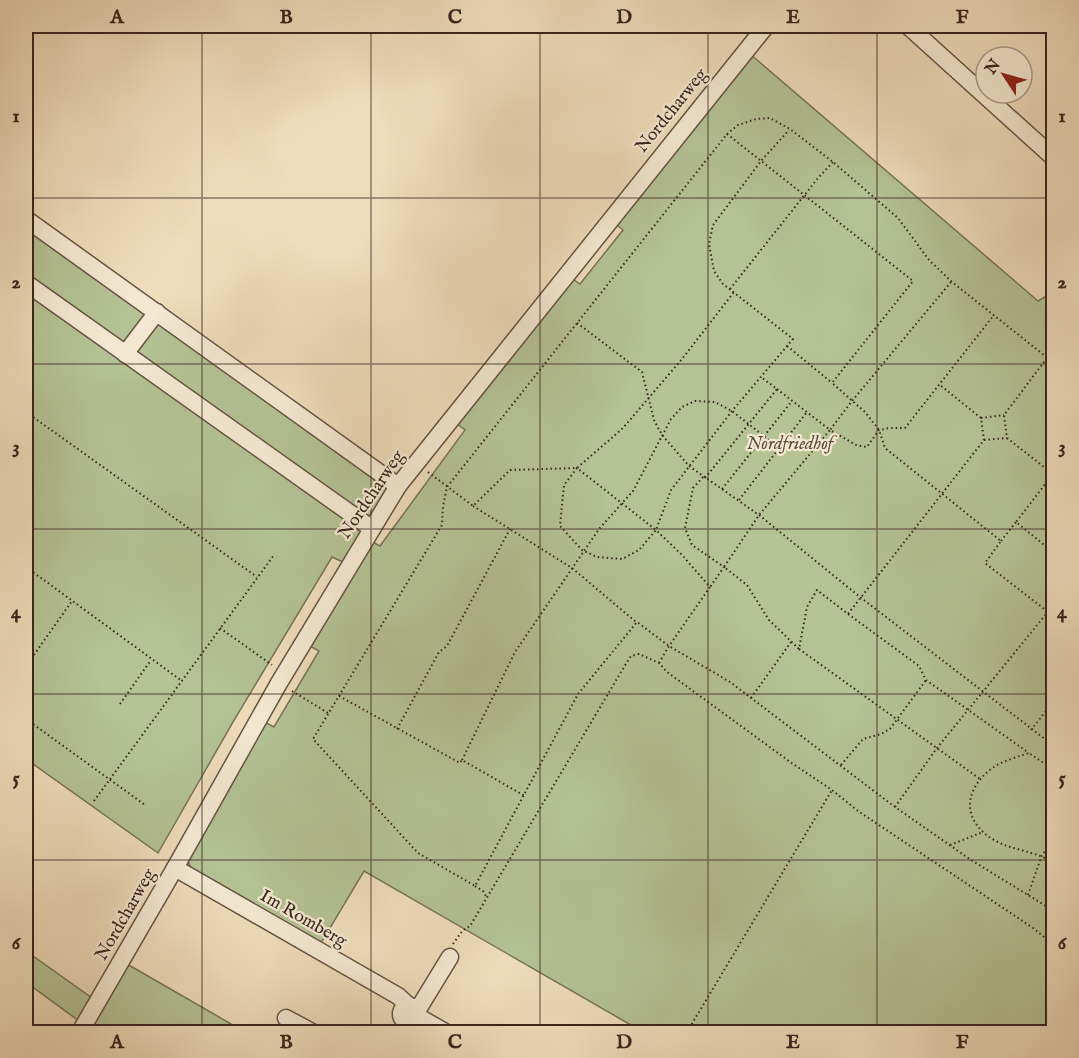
<svg xmlns="http://www.w3.org/2000/svg" width="1079" height="1058" font-family="'IM FELL English',serif">
<rect width="100%" height="100%" fill="#eedcba"/>
<filter id="stains"><feTurbulence type="fractalNoise" baseFrequency=".00333" numOctaves="4"/><feColorMatrix values="0 0 0 0 .2 0 0 0 0 .09 0 0 0 0 .02 0 0 0 .5 -.17"/></filter>
<radialGradient id="worn" r=".72"><stop offset=".6" stop-color="#630" stop-opacity="0"/><stop offset="1" stop-color="#630" stop-opacity=".3"/></radialGradient>
<g fill="#b4c294" stroke="#767458" stroke-width="1.5">
<path d="M 749,53 L 1038,301 L 1053,292 L 1053,1032 L 643,1032 L 364,871 L 321,943 L 191,869 L 188,861 L 263,721 L 274,727 L 319,651 L 308,645 L 369,540 L 380,546 L 465,430 L 455,422 L 570,277 L 580,284 L 623,230 L 613,222 Z"/>
<path d="M 26,225 L 390,487 L 343,562 L 332,557 L 233,722 L 158,853 L 26,759 Z"/>
<path d="M 26,951 L 92,998 L 79,1021 L 26,982 Z"/>
<path d="M 127,964 L 245,1032 L 96,1032 L 89,1029 Z"/>
</g>
<g fill="none" stroke-linecap="round" stroke-linejoin="round">
<defs>
<g id="minor">
<path d="M 908,26 L 1054,158"/>
<path d="M 26,219 L 398,486"/>
<path d="M 26,283 L 371,528"/>
<path d="M 125,354 L 157,312"/>
<path d="M 175,868 L 398,996 L 409,1006"/>
<circle cx="409" cy="1014" r="8"/>
<path d="M 417,1011 L 450,957"/>
<path d="M 417,1016 L 445,1032"/>
<path d="M 286,1018 L 312,1032"/>
<path d="M 80,1032 L 175,868 L 279,683 L 398,486 L 766,26"/>
</g>
</defs>
<use href="#minor" stroke="#665344" stroke-width="19"/>
<g stroke="#39251d" stroke-width="2" stroke-dasharray="1.5 3" stroke-linecap="butt">
<path d="M 727,134 L 913,281 L 832,383 L 865,412 L 879,430 L 885,448 L 1001,541 L 985,563 L 1048,612 L 1054,605"/>
<path d="M 951,282 L 852,401 L 830,430 L 856,445 L 867,447 L 879,430 L 890,428 L 905,428 L 994,315"/>
<path d="M 730,289 L 818,178 L 833,162"/>
<path d="M 577,323 L 642,372 L 654,420 L 662,435 L 689,466 L 759,515 L 860,597 L 1054,746"/>
<path d="M 787,346 L 831,382"/>
<path d="M 1047,358 L 1004,415 L 1007,438 L 1053,474 L 1016,522 L 1054,553"/>
<path d="M 1054,363 L 952,282 L 929,260 L 898,218 L 833,162 L 790,129 L 770,118 L 756,119 L 738,125 L 727,134 L 447,487 L 443,506 L 442,525 L 313,739 L 418,853 L 475,886 L 578,694 L 637,622 L 669,646 L 730,682 L 895,807 L 971,860 L 1054,911"/>
<path d="M 777,389 L 830,430 L 759,515 L 724,567 L 747,585 L 769,620 L 799,649 L 807,607 L 817,590 L 848,614 L 984,440 L 981,418 L 940,385"/>
<path d="M 26,412 L 257,577"/>
<path d="M 981,418 L 1004,415"/>
<path d="M 984,440 L 1007,438"/>
<path d="M 428,472 L 473,506 L 510,470 L 577,468 L 623,428 L 682,359 L 734,292"/>
<path d="M 703,477 L 693,488 L 685,528 L 692,545 L 724,567 L 710,587"/>
<path d="M 705,478 L 777,389 L 761,377"/>
<path d="M 722,489 L 792,401"/>
<path d="M 739,500 L 807,412"/>
<path d="M 473,506 L 572,568 L 636,622"/>
<path d="M 1001,541 L 1016,522"/>
<path d="M 26,567 L 182,681"/>
<path d="M 848,614 L 919,666 L 926,680 L 1029,753"/>
<path d="M 220,628 L 272,665"/>
<path d="M 799,649 L 980,779"/>
<path d="M 659,663 L 669,646 L 710,587 L 682,555 L 656,530 L 639,550 L 622,559 L 597,557 L 582,550 L 560,526 L 564,485 L 577,468 L 656,530 L 671,490 L 732,411 L 793,339 L 723,284 L 714,271 L 709,244 L 713,225 L 761,161 L 789,130"/>
<path d="M 26,666 L 72,601"/>
<path d="M 292,691 L 328,713"/>
<path d="M 339,696 L 460,763 L 462,760 L 525,796"/>
<path d="M 751,698 L 791,642"/>
<path d="M 120,704 L 151,660"/>
<path d="M 26,719 L 145,805"/>
<path d="M 397,729 L 439,652 L 447,646 L 510,529"/>
<path d="M 1031,730 L 1054,701"/>
<path d="M 462,760 L 515,652 L 599,529 L 633,491 L 671,419 L 682,407 L 695,401 L 715,402 L 732,411 L 779,448"/>
<path d="M 841,765 L 863,739 L 881,734 L 890,729 L 926,680"/>
<path d="M 1054,770 L 1029,753 C 1017,757 1002,761 991,769 C 963,791 962,821 994,840 C 1013,851 1034,850 1054,863"/>
<path d="M 94,801 L 274,555"/>
<path d="M 895,807 L 937,748 L 1047,613"/>
<path d="M 950,845 L 983,832"/>
<path d="M 475,886 L 483,891 L 487,898"/>
<path d="M 1028,895 L 1042,855 L 1054,840"/>
<path d="M 453,944 L 463,930 L 470,926 L 627,662 L 631,656 L 639,654 L 659,663 L 667,672 L 793,764 L 832,790 L 858,811 L 1033,928 L 1054,945"/>
<path d="M 687,1032 L 832,790"/>
<path d="M 1045,1032 L 1054,1018"/>
</g>
<use href="#minor" stroke="#f4e8d2" stroke-width="16"/>
</g>
<path fill="none" stroke="#39251d" stroke-width="1.5" stroke-opacity="0.55" d="M 202,26 L 202,1032M 371,26 L 371,1032M 540,26 L 540,1032M 708,26 L 708,1032M 877,26 L 877,1032M 26,198 L 1054,198M 26,364 L 1054,364M 26,529 L 1054,529M 26,694 L 1054,694M 26,860 L 1054,860"/>
<g text-anchor="middle" dominant-baseline="central" stroke-width="4.5" stroke-linejoin="round" paint-order="stroke">
<g font-size="18" fill="#39251d" stroke="#f4e8d2">
<text transform="translate(672 111) rotate(-51)">Nordcharweg</text>
<text transform="translate(372 495) rotate(-56)">Nordcharweg</text>
<text transform="translate(126 915) rotate(-60)">Nordcharweg</text>
<text transform="translate(303 919) rotate(30)">Im Romberg</text>
</g>
<g font-size="18" font-style="italic" fill="#584c3b" stroke="#f4e8d2">
<text x="790" y="444">Nordfriedhof</text>
</g>
</g>
<rect width="1079" height="1058" fill="none" stroke="#eedcba" stroke-width="66"/>
<g transform="translate(1004 75) rotate(306)"><circle r="28" fill="#f4e8d2" stroke="#a99a8a" stroke-width="1.5"/>
<path d="M0-4.5L10 22L0 15L-10 22Z" fill="#8f2418"/>
<text y="-9" font-size="16" font-weight="bold" text-anchor="middle" fill="#39251d">N</text>
</g>
<rect x="33" y="33" width="1013" height="992" fill="none" stroke="#39251d" stroke-width="2"/>
<g font-size="20" text-anchor="middle" font-weight="bold" fill="#39251d">
<text x="117" y="23">A</text>
<text x="286" y="23">B</text>
<text x="455" y="23">C</text>
<text x="624" y="23">D</text>
<text x="793" y="23">E</text>
<text x="962" y="23">F</text>
<text x="16" y="122">1</text>
<text x="1062" y="122">1</text>
<text x="16" y="288">2</text>
<text x="1062" y="288">2</text>
<text x="16" y="453">3</text>
<text x="1062" y="453">3</text>
<text x="16" y="618">4</text>
<text x="1062" y="618">4</text>
<text x="16" y="784">5</text>
<text x="1062" y="784">5</text>
<text x="16" y="949">6</text>
<text x="1062" y="949">6</text>
<text x="117" y="1048">A</text>
<text x="286" y="1048">B</text>
<text x="455" y="1048">C</text>
<text x="624" y="1048">D</text>
<text x="793" y="1048">E</text>
<text x="962" y="1048">F</text>
</g>
<rect width="100%" height="100%" filter="url(#stains)"/>
<rect width="100%" height="100%" fill="url(#worn)"/>
</svg>
